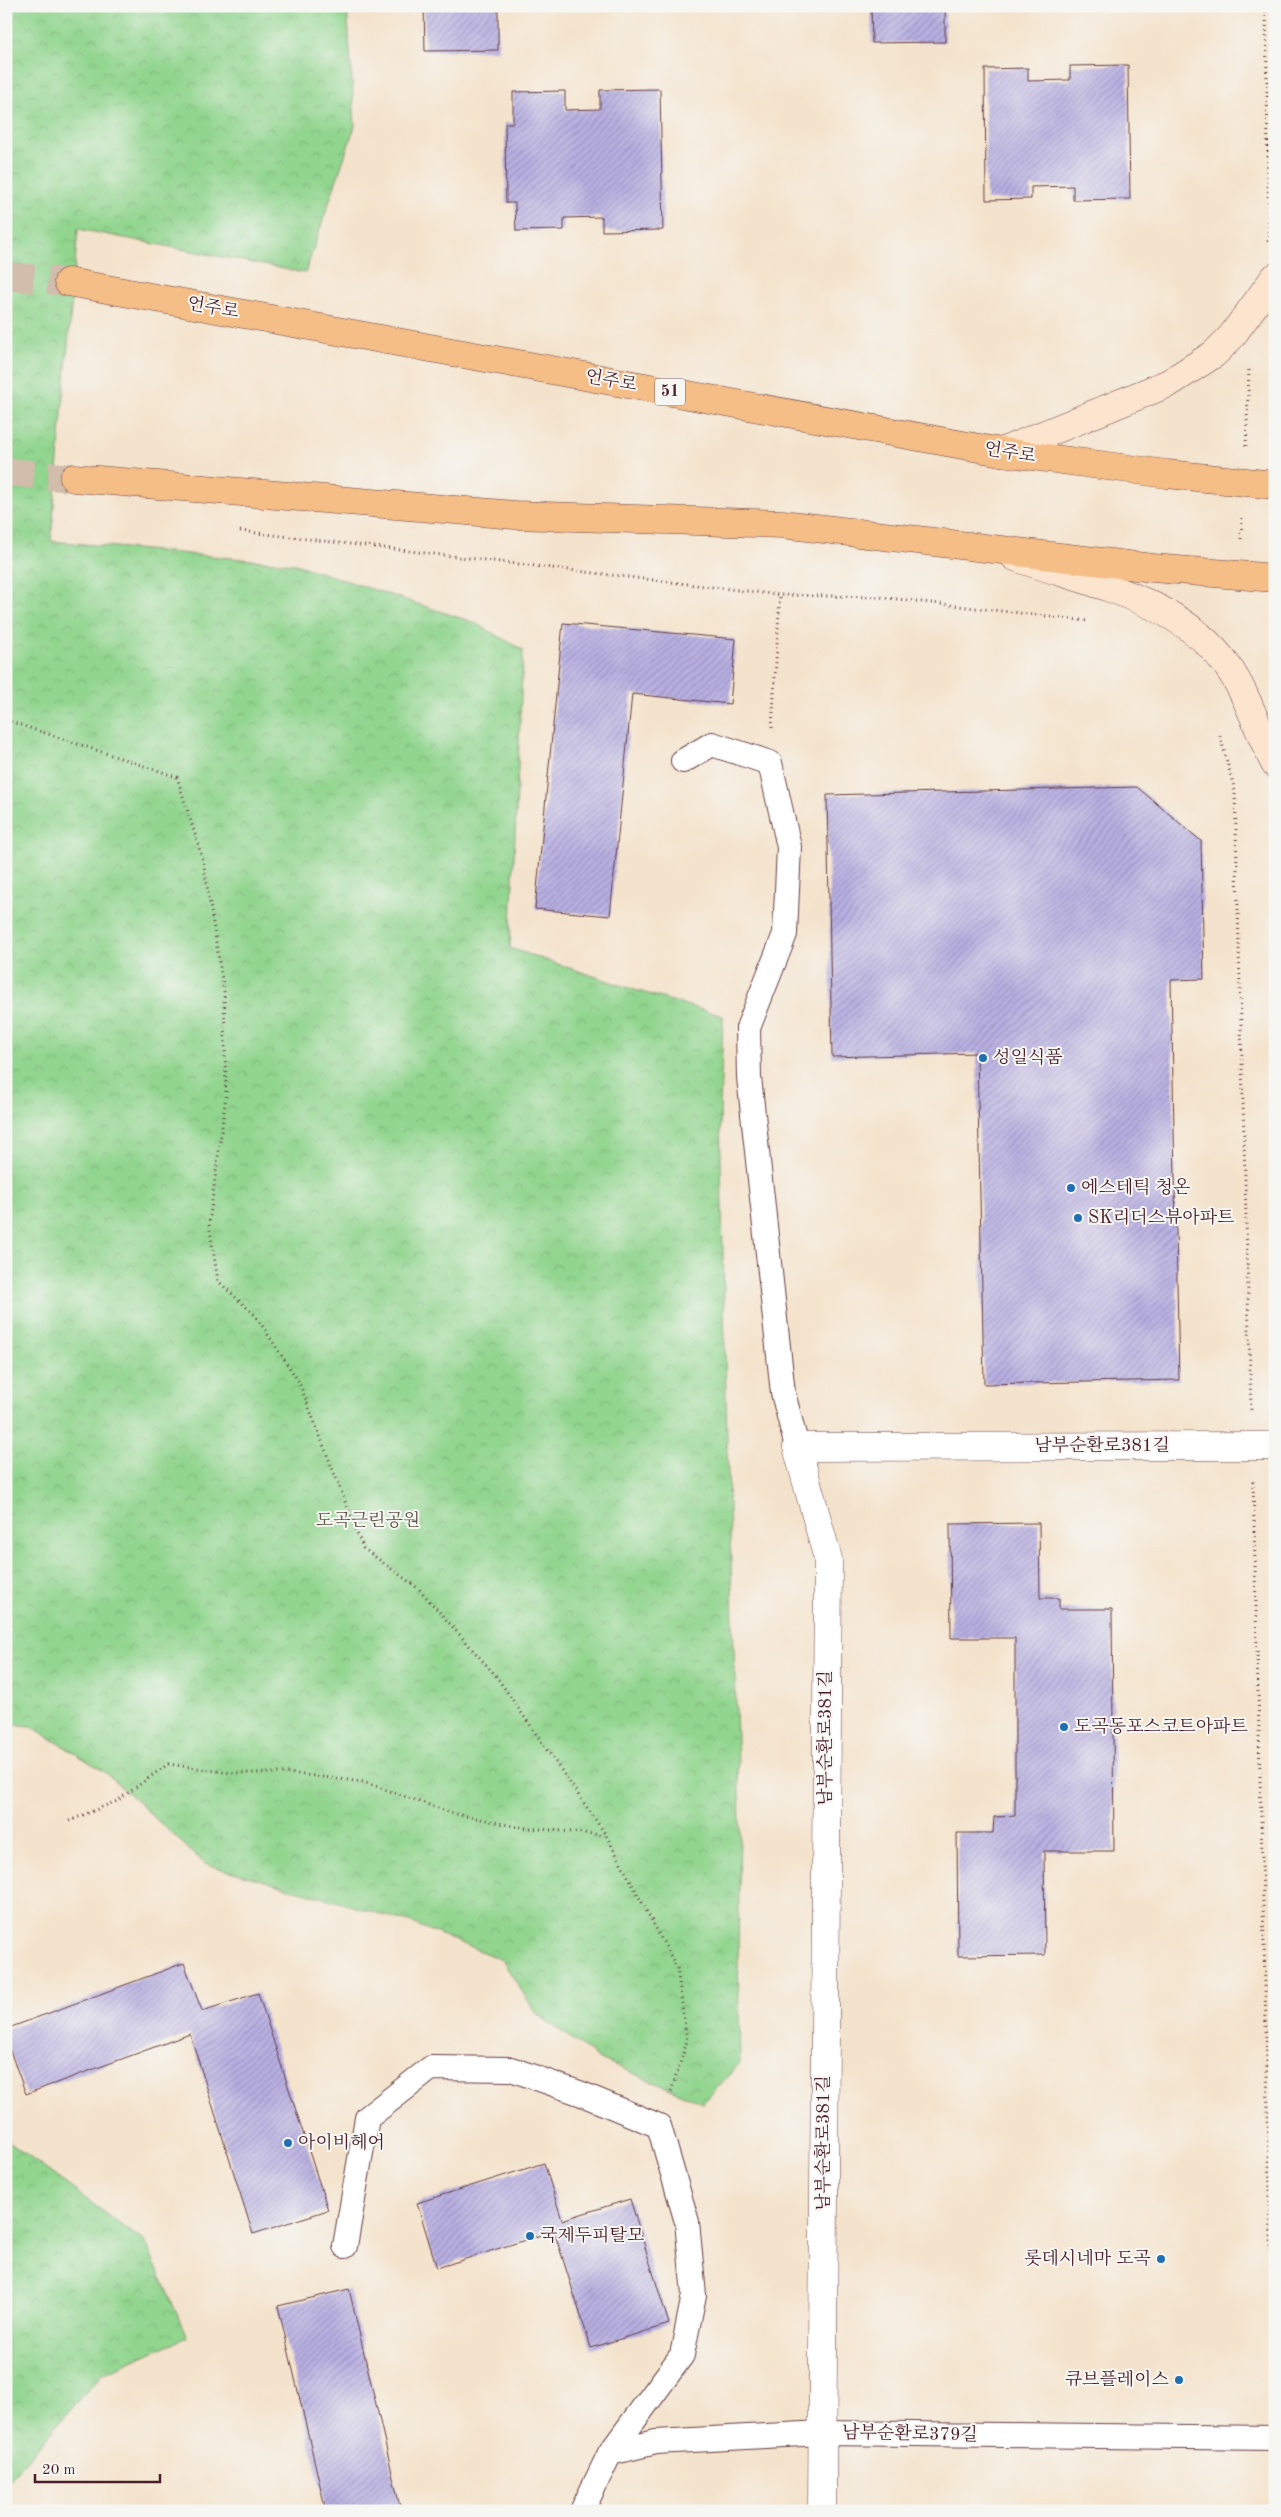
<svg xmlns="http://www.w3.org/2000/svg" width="1281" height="2517" font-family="'Old Standard TT','Noto Serif KR',serif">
<defs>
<pattern id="park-crowns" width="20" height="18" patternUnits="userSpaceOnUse" patternTransform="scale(1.25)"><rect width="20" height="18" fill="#91d58e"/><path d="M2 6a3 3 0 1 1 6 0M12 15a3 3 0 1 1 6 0" fill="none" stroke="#7fb67b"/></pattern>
<pattern id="building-hatch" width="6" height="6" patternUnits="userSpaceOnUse" patternTransform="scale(1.25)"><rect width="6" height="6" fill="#b8b0e3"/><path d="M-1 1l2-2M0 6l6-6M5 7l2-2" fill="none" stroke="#988fb8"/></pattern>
</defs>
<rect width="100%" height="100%" fill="#f6f6f2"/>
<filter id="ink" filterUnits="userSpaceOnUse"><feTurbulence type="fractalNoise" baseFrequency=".02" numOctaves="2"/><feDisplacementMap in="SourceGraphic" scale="10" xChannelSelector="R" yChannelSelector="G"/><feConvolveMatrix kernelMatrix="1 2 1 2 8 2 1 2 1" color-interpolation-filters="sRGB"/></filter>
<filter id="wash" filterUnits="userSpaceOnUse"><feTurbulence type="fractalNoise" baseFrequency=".0096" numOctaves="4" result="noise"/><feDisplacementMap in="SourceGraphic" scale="20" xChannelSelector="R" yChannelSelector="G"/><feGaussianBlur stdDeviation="1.12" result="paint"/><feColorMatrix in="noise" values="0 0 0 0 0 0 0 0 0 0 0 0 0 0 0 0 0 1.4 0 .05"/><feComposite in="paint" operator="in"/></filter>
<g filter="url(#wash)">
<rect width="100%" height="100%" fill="#f4e3cc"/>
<g fill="url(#park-crowns)" stroke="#6e7a5c">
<path d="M 6,6 L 347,6 L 355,126 L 305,273 L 78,229 L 51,541 L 295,564 L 473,622 L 523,650 L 510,948 L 638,991 L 723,1016 L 720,1111 L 727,1446 L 740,1824 L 738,1959 L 740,2063 L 703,2103 L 598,2058 L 536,2013 L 502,1960 L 412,1923 L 205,1864 L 105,1772 L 31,1726 L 6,1724 Z"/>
<path d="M 6,2140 L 146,2243 L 187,2337 L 102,2374 L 6,2483 Z"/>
</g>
<g id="blocks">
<g fill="url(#building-hatch)">
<path d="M 424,6 L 498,6 L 498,50 L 425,51 Z"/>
<path d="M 871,6 L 945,6 L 945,42 L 872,43 Z"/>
<path d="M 1128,65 L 1130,199 L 1073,200 L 1073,186 L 1031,187 L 1031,199 L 986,200 L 985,69 L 1028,68 L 1028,81 L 1070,80 L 1070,66 Z"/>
<path d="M 660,89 L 663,230 L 602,231 L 602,217 L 564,218 L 564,230 L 516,231 L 515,203 L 506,203 L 505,123 L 513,123 L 513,92 L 565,91 L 565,110 L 600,109 L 600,90 Z"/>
<path d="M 563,623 L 736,639 L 730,704 L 632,694 L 610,916 L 535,909 Z"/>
<path d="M 1137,787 L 1201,841 L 1204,979 L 1171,980 L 1179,1380 L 984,1384 L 977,1053 L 832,1057 L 827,795 Z"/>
<path d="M 1039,1523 L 1040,1598 L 1059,1598 L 1059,1609 L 1112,1609 L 1114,1851 L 1044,1851 L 1045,1955 L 958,1956 L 957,1833 L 993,1833 L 994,1817 L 1015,1816 L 1015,1638 L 951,1638 L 950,1524 Z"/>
<path d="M 184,1963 L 202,2011 L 258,1993 L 328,2210 L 253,2234 L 190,2034 L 26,2094 L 6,2040 L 6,2029 Z"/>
<path d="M 544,2163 L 562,2220 L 630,2199 L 669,2324 L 591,2348 L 554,2231 L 437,2268 L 417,2203 Z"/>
<path d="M 349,2289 L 401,2511 L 326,2511 L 278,2306 Z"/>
</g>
</g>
</g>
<g filter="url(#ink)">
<use href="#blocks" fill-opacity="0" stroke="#643c43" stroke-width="1"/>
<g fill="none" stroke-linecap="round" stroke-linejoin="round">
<g stroke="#d2bcac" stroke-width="28" stroke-dasharray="28 14" stroke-linecap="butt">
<path d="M 6,276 L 68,282"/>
<path d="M 6,472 L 74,478"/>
</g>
<defs>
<g id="service">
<path d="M 683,761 L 712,744 L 770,763 L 789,847 L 785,934 L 748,1028 L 749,1077 L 783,1393 L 797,1447"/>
<path d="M 345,2246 L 367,2118 L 431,2068 L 511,2069 L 582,2094 L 659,2126 L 687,2222 L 694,2295 L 682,2355 L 610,2453 L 582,2511"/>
<path d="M 610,2453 L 656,2442 L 822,2433 L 1275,2438"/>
</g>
<path id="minor" d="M 822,2511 L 828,1559 L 797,1447 L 1275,1446"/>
<g id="secondary">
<path d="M 1001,452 L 1169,383 L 1214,354 L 1231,337 L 1275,277"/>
<path d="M 1015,557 C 1089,584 1180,598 1228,667 C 1248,695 1259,734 1275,764"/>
</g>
<g id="primary">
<path d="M 68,282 L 1001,452 L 1167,474 L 1275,485"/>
<path d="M 74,478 L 515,515 L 782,524 L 1153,568 L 1275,578"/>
</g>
</defs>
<use href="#service" stroke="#643c43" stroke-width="26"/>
<use href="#minor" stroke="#643c43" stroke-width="29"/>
<use href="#secondary" stroke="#643c43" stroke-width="29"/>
<use href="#primary" stroke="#643c43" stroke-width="29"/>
<g stroke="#643c43" stroke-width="3" stroke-dasharray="1 4" stroke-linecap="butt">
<path d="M 1266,6 L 1269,239 L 1267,243"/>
<path d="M 1246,446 L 1249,370"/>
<path d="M 240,531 L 780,595 L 879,597 L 1089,621"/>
<path d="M 1241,539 L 1242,517"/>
<path d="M 6,720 L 177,777 L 203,860 L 224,992 L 226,1096 L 209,1224 L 218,1281 L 255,1315 L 299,1382 L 363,1548 L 419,1589 L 496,1676 L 606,1835 L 677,1968 L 687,2041 L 670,2095"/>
<path d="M 772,728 L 780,595"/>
<path d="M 1220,736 L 1235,791 L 1251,1410"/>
<path d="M 1253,1481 L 1275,2405"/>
<path d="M 69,1821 L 117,1801 L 168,1764 L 231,1773 L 289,1773 L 364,1782 L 452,1813 L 518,1827 L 605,1835"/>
</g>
<use href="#service" stroke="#fff" stroke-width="24"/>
<use href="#minor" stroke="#fff" stroke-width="28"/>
<use href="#secondary" stroke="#fbe5cf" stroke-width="28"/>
<use href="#primary" stroke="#f6be87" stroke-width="28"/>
</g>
</g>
<g fill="#1f6fb2" stroke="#f6f6f2" stroke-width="2">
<circle cx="983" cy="1058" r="5"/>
<circle cx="1071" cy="1188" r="5"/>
<circle cx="1078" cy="1218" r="5"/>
<circle cx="1064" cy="1727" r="5"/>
<circle cx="288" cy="2143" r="5"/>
<circle cx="530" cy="2236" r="5"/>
<circle cx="1161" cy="2259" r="5"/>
<circle cx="1179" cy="2380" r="5"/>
</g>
<g text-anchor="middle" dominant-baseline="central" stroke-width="4" stroke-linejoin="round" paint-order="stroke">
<rect fill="#f6f6f2" stroke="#7e6067" stroke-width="1" x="655" y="378.5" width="30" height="27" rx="4"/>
<g font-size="16" font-weight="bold" fill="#4a1f2b">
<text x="670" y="392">51</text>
</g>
<g font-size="18" fill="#4a1f2b" stroke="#f6f6f2">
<text transform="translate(213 308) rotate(10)">언주로</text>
<text transform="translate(611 381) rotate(10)">언주로</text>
<text transform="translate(1010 453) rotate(9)">언주로</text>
<text x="1102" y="1446">남부순환로381길</text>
<text transform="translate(826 1738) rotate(-90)">남부순환로381길</text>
<text transform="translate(824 2143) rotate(-90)">남부순환로381길</text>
<text transform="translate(910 2434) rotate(1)">남부순환로379길</text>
</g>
<g font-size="18" fill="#4a1f2b" stroke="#f6f6f2" text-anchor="start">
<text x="993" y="1058">성일식품</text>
<text x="1081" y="1188">에스테틱 청온</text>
<text x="1088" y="1218">SK리더스뷰아파트</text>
<text x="1074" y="1727">도곡동포스코트아파트</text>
<text x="298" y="2143">아이비헤어</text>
<text x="540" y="2236">국제두피탈모</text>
<text x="1151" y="2259" text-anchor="end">롯데시네마 도곡</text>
<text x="1169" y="2380" text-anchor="end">큐브플레이스</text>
</g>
<g font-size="18" fill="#5f5649" stroke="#f6f6f2">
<text x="368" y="1521">도곡근린공원</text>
</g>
</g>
<rect width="1281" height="2517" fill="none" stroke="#f6f6f2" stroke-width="25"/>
<path d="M35 2474v8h125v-8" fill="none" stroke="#4a1f2b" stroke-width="2.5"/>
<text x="42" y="2474" font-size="15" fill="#4a1f2b" stroke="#f6f6f2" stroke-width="4" paint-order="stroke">20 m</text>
</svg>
